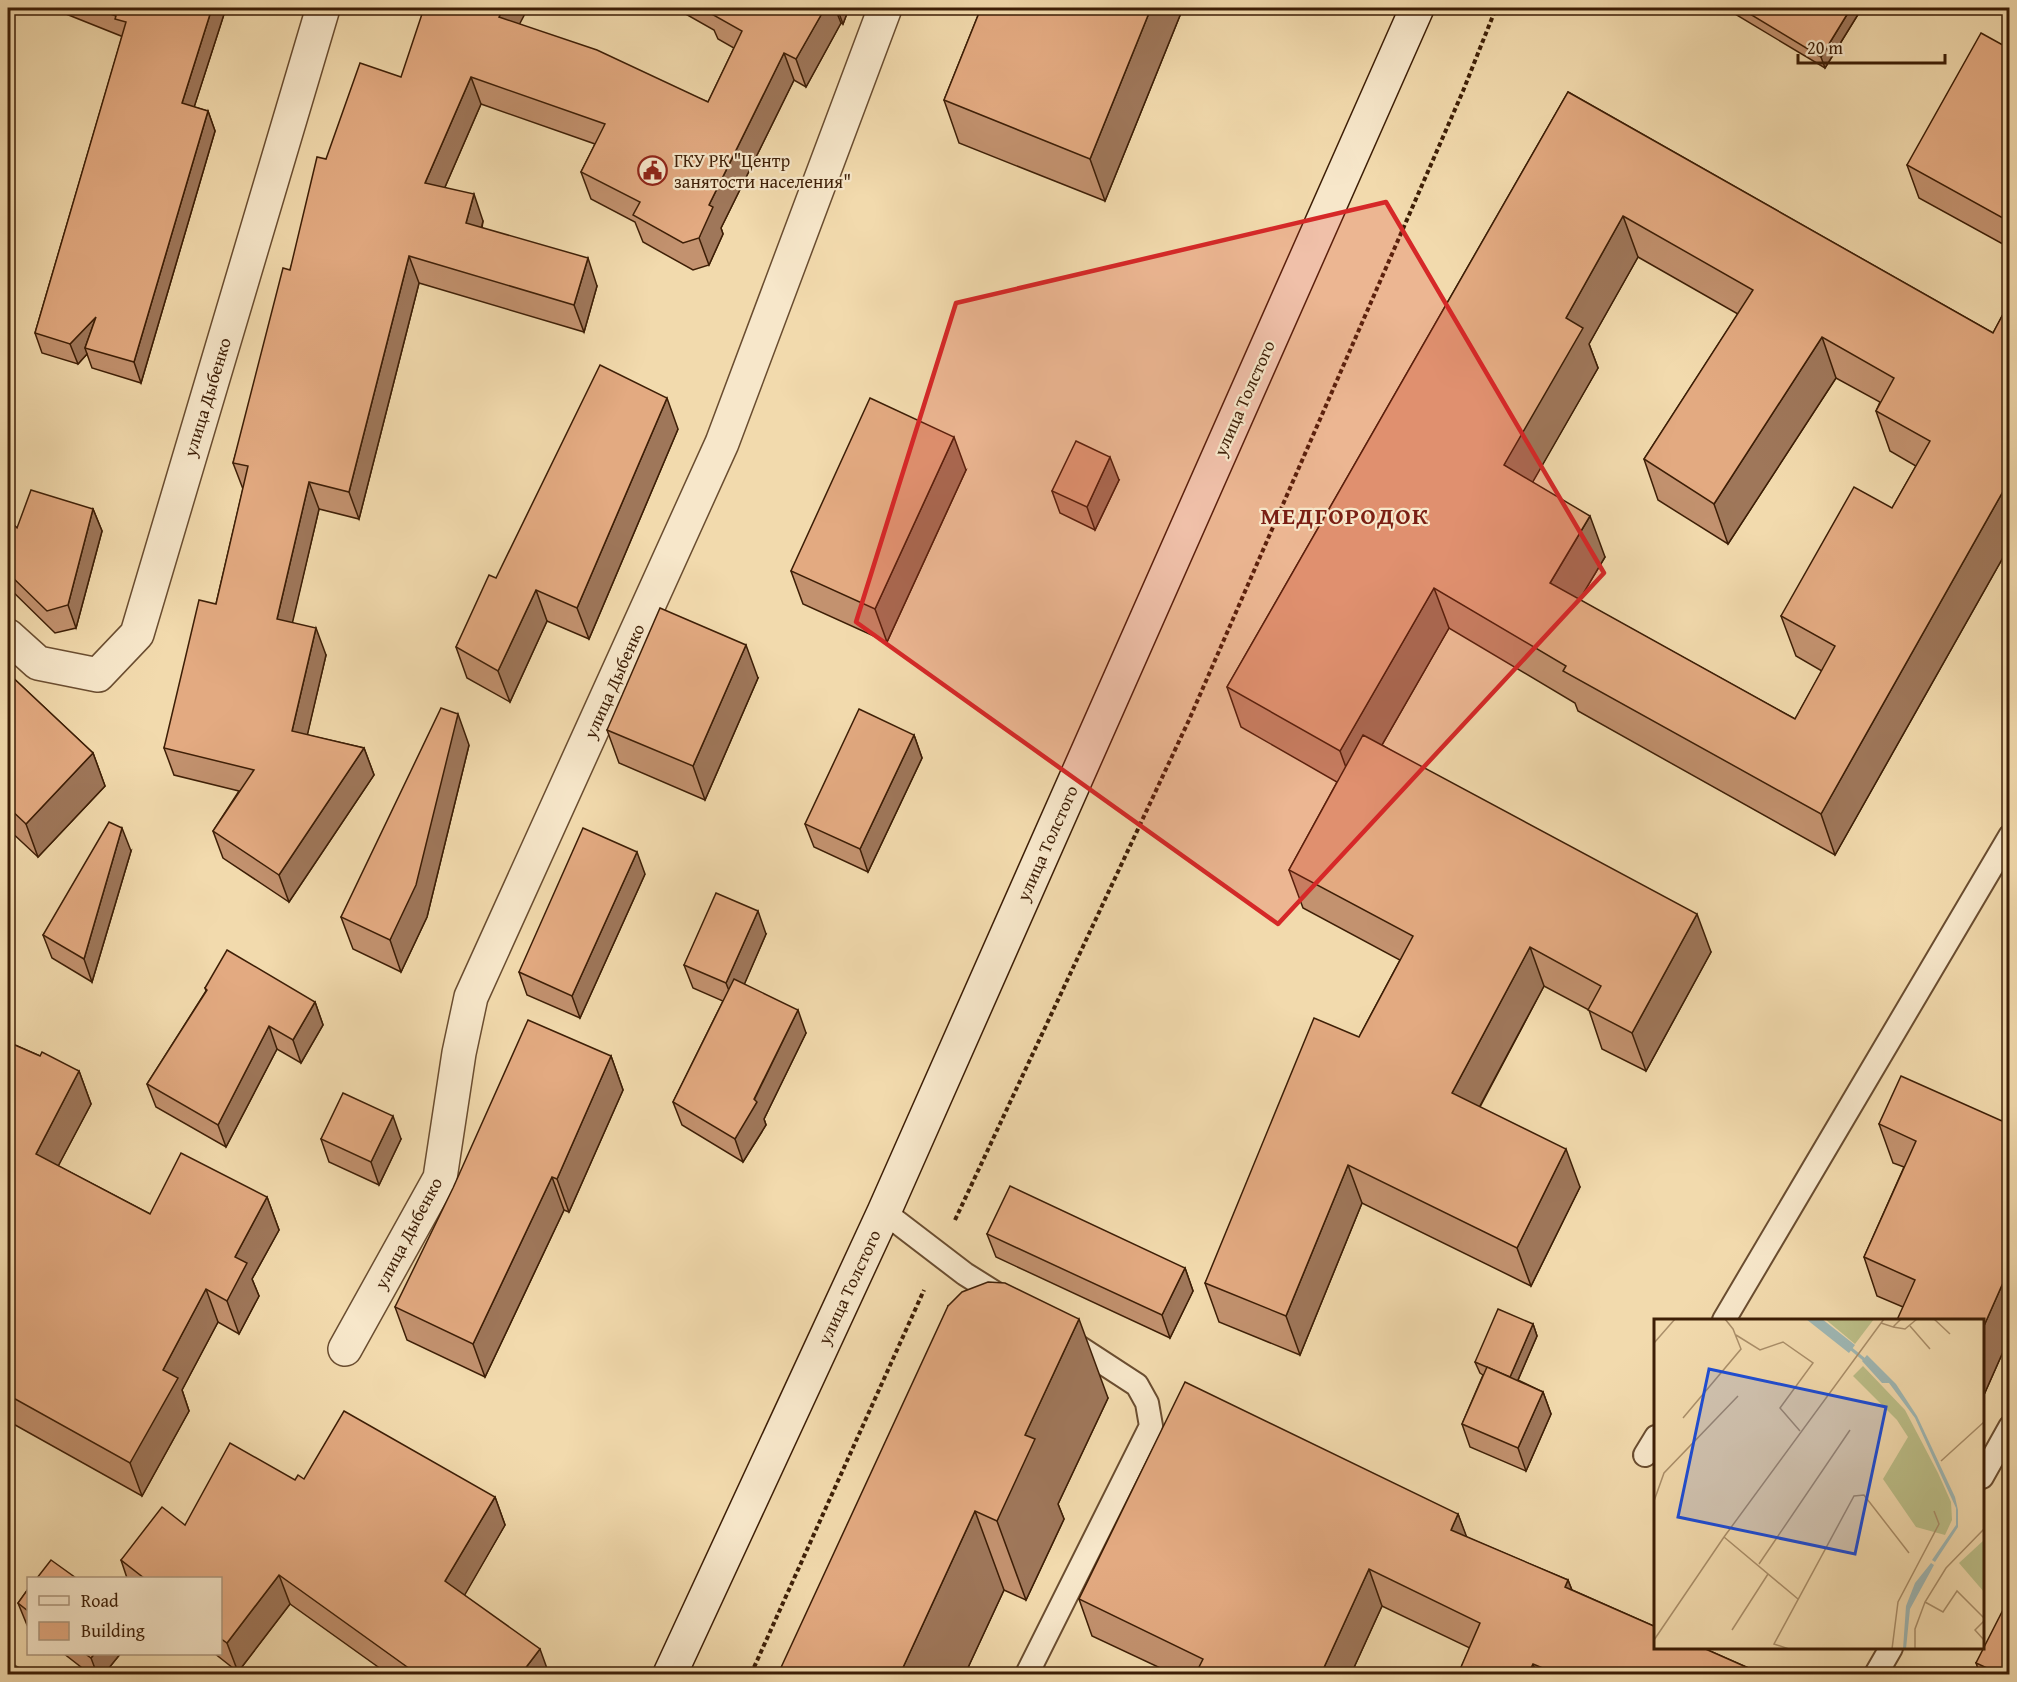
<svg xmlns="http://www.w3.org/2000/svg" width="2017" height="1682" font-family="'Gentium Book Plus',serif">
<defs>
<pattern id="forest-firs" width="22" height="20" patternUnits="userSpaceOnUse" patternTransform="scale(1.5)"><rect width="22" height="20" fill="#bcbf89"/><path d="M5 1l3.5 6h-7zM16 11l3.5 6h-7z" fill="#a2a475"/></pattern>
</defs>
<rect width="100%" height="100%" fill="#f2daad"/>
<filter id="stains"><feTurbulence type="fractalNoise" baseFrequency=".00333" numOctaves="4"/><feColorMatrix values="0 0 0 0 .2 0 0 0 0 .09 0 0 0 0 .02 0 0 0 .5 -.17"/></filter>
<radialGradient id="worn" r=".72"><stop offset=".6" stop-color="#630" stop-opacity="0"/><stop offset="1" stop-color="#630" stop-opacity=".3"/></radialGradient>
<path fill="url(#forest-firs)" stroke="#7c6e48" stroke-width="1.5" d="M 8,1661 L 29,1674 L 8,1674 Z"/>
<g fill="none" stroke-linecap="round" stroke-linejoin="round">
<defs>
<g id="lane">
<path d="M 884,1212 L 965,1274 L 1008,1301"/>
<path d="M 1724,1320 L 2010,836"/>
<path d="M 1645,1455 L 1656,1437"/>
<path d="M 1982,1477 L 2010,1427"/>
<path d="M 1027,1674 L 1151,1426 L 1147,1403 L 1137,1385 L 1068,1340"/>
<path d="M 1876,1674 L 1891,1648"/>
</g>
<g id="street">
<path d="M 8,636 L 38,663 L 98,675 L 137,634 L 323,8"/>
<path d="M 345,1349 L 440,1178 L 459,1053 L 471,997 L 722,443 L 885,8"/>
</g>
<path id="secondary" d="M 670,1674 L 884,1212 L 1417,8"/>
</defs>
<use href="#lane" stroke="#6a4d30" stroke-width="26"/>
<use href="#street" stroke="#6a4d30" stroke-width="36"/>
<use href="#secondary" stroke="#3d1e06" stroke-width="36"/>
<g stroke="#3d1e06" stroke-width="4" stroke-dasharray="4.5 3" stroke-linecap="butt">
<path d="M 955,1220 L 1189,720 L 1463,91 L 1496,8"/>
<path d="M 751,1674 L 924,1290"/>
</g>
<use href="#lane" stroke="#f7e7ca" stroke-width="22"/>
<use href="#street" stroke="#f7e7ca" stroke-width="33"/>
<use href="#secondary" stroke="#f7e7ca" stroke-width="33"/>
</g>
<g fill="#c3926f" stroke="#3d1e06" stroke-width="1.5" fill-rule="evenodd">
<path d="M 51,8 L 226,8 L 194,107 L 208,111 L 215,131 L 141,383 L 92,368 L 87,354 L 78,364 L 42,353 L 35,333 L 122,37 L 121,36 Z"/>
<path d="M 675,8 L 849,8 L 843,24 L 841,23 L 806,87 L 794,80 L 721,228 L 723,234 L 709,265 L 693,270 L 643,242 L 635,222 L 591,199 L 581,172 L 595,144 L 481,104 L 445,187 L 483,221 L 482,228 L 597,286 L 584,332 L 419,283 L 359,519 L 319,509 L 292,622 L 326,655 L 307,735 L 364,748 L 374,775 L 289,902 L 223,858 L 213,831 L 239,791 L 174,775 L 164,748 L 216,604 L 243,489 L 233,463 L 290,270 L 326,159 L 401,77 L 519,24 L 708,102 L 734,48 L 718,39 L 714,30 Z"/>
<path d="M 981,8 L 1183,8 L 1105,201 L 959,143 L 944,100 Z"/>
<path d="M 1725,8 L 1862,8 L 1825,68 Z"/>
<path d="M 2010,49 L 2010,248 L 1919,198 L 1907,165 Z"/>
<path d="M 1568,92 L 1993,333 L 2010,301 L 2010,545 L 1835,855 L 1578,711 L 1575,703 L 1449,628 L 1382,745 L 1711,952 L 1646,1071 L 1602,1049 L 1589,1010 L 1544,986 L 1480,1107 L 1580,1187 L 1531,1286 L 1362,1203 L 1300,1355 L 1219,1322 L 1205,1283 L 1359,1037 L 1400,960 L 1303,908 L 1289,870 L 1337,782 L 1241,727 L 1227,687 ZM 1638,257 L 1738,314 L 1644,459 L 1658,500 L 1728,544 L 1836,378 L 1880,402 L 1876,411 L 1890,451 L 1916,466 L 1892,508 L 1781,616 L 1796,656 L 1822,671 L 1795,719 L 1579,600 L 1605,557 L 1532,482 L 1598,368 L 1589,344 Z"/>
<path d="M 678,429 L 589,639 L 547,621 L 510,702 L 467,678 L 456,647 L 496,578 Z"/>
<path d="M 966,470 L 887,642 L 803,604 L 791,571 Z"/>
<path d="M 1119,480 L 1095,530 L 1060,513 L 1052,491 Z"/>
<path d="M 93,509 L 102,531 L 76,628 L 55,633 L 8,587 L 8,519 L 17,528 Z"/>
<path d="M 8,673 L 93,753 L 105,786 L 38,857 L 8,829 Z"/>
<path d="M 758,678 L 705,800 L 619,763 L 607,730 Z"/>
<path d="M 914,735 L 922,758 L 868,872 L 814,847 L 805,824 Z"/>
<path d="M 469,745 L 427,917 L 401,972 L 353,949 L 341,917 Z"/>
<path d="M 131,851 L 92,982 L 52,958 L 43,935 Z"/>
<path d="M 645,874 L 580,1018 L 527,995 L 519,972 Z"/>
<path d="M 766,934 L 744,984 L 806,1033 L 764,1119 L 766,1125 L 743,1162 L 682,1125 L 673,1102 L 723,1001 L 693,988 L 684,965 Z"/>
<path d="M 205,988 L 315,1002 L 323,1025 L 301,1063 L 277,1049 L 226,1147 L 156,1107 L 147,1084 L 206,991 Z"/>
<path d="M 8,1042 L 40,1056 L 79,1071 L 91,1104 L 58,1166 L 150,1214 L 267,1197 L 279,1230 L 252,1279 L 259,1296 L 239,1334 L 218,1322 L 182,1390 L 189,1411 L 142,1496 L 8,1421 Z"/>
<path d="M 611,1056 L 623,1090 L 569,1212 L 564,1210 L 485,1377 L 407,1340 L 395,1307 Z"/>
<path d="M 2010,1106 L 2010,1336 L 1983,1397 L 1983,1320 L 1903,1307 L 1877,1296 L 1864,1257 L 1904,1167 L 1893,1163 L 1879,1124 L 2002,1121 Z"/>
<path d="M 321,1139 L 401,1139 L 379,1185 L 329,1162 Z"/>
<path d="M 987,1234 L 1185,1268 L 1193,1291 L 1170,1338 L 996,1257 Z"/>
<path d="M 948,1306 L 1108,1398 L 1058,1504 L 1064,1519 L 1026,1600 L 1004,1590 L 965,1674 Z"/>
<path d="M 1533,1324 L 1537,1336 L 1518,1380 L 1543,1392 L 1551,1414 L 1526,1471 L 1470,1447 L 1462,1424 L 1483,1375 L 1480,1373 L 1475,1362 Z"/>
<path d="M 304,1479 L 495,1497 L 505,1525 L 464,1595 L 549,1674 L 388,1674 L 290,1604 L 238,1672 L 214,1653 L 220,1653 L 220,1578 L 127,1578 L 121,1560 L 185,1525 L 295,1480 Z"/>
<path d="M 1458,1514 L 1466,1537 L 1568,1580 L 1572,1590 L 1762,1674 L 1458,1674 L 1470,1648 L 1382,1606 L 1351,1674 L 1173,1674 L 1092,1636 L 1079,1599 Z"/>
<path d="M 28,1589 L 28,1627 L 27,1625 L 18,1603 Z"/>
<path d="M 63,1653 L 121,1653 L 104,1674 L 90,1674 Z"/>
<path d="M 1976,1663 L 2010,1674 L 1980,1674 Z"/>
</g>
<g fill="#9f775a" stroke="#3d1e06" stroke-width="1.5">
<path d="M 212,8 L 226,8 L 189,123 L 182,103 Z"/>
<path d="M 504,8 L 528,8 L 509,44 L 499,17 Z"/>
<path d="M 825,8 L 835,8 L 841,23 L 806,87 L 796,59 Z"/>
<path d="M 837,8 L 849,8 L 843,24 Z"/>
<path d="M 1151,8 L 1183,8 L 1105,201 L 1090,159 Z"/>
<path d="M 1851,8 L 1862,8 L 1825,68 L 1821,57 Z"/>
<path d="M 784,53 L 794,80 L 721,228 L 723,234 L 709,265 L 699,238 L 709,205 Z"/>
<path d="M 471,77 L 481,104 L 435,210 L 425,183 Z"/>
<path d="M 208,111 L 215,131 L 141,383 L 134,362 Z"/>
<path d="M 474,194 L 483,221 L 476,250 L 466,223 Z"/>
<path d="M 1623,216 L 1638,257 L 1589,344 L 1598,368 L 1519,506 L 1504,465 L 1566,318 Z"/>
<path d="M 409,256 L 419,283 L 359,519 L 349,492 Z"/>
<path d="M 588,258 L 597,286 L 584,332 L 574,305 Z"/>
<path d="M 96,317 L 85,348 L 87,354 L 78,364 L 70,344 Z"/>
<path d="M 1822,337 L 1836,378 L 1728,544 L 1714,504 Z"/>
<path d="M 667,398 L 678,429 L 589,639 L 577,608 Z"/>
<path d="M 954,437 L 966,470 L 887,642 L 875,609 Z"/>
<path d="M 1110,457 L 1119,480 L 1095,530 L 1087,507 Z"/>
<path d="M 2010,479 L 2010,545 L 1835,855 L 1821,814 Z"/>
<path d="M 309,482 L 319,509 L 287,646 L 277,619 Z"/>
<path d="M 93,509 L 102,531 L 76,628 L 68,605 Z"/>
<path d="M 1590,516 L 1605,557 L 1565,624 L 1550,583 Z"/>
<path d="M 1434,588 L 1449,628 L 1355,792 L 1340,751 Z"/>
<path d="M 536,590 L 547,621 L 510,702 L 498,671 Z"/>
<path d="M 316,628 L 326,655 L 302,758 L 292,731 Z"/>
<path d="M 746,645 L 758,678 L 705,800 L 693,766 Z"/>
<path d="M 458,714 L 469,745 L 427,917 L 401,972 L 390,940 Z"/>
<path d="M 914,735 L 922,758 L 868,872 L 860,849 Z"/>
<path d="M 364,748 L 374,775 L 289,902 L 279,875 Z"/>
<path d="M 93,753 L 105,786 L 38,857 L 26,824 Z"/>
<path d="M 122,828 L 131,851 L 92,982 L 84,959 Z"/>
<path d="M 637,852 L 645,874 L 580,1018 L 572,996 Z"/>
<path d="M 758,911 L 766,934 L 735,1006 L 726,983 Z"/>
<path d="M 1697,914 L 1711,952 L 1646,1071 L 1632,1033 Z"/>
<path d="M 1530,947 L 1544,986 L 1466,1132 L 1452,1093 Z"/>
<path d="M 8,956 L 14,975 L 8,989 Z"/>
<path d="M 315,1002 L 323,1025 L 301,1063 L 293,1040 Z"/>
<path d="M 798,1010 L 806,1033 L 764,1119 L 766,1125 L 743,1162 L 735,1139 Z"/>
<path d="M 269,1026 L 277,1049 L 226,1147 L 218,1125 Z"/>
<path d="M 611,1056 L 623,1090 L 569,1212 L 557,1179 Z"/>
<path d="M 79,1071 L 91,1104 L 47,1187 L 36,1154 Z"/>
<path d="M 393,1116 L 401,1139 L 379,1185 L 371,1162 Z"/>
<path d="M 1566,1149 L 1580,1187 L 1531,1286 L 1517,1248 Z"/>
<path d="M 1348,1165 L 1362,1203 L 1300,1355 L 1286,1316 Z"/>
<path d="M 552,1177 L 564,1210 L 485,1377 L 473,1344 Z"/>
<path d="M 267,1197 L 279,1230 L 252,1279 L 259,1296 L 239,1334 L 227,1301 L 235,1257 Z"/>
<path d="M 2010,1267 L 2010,1336 L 1983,1397 L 1983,1328 Z"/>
<path d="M 1185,1268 L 1193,1291 L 1170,1338 L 1162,1315 Z"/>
<path d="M 206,1289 L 218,1322 L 182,1390 L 189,1411 L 142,1496 L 130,1463 L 163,1370 Z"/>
<path d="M 1079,1319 L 1108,1398 L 1058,1504 L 1064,1519 L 1026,1600 L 997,1521 L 1025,1435 Z"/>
<path d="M 1533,1324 L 1537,1336 L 1514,1389 L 1510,1377 Z"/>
<path d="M 1543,1392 L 1551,1414 L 1526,1471 L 1518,1448 Z"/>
<path d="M 495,1497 L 505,1525 L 456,1610 L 445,1581 Z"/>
<path d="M 975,1511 L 1004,1590 L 965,1674 L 900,1674 Z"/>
<path d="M 8,1512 L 12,1523 L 8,1531 Z"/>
<path d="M 1458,1514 L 1472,1551 L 1451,1530 Z"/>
<path d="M 1369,1569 L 1382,1606 L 1351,1674 L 1321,1674 Z"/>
<path d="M 279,1575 L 290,1604 L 238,1672 L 227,1643 Z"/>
<path d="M 1568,1580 L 1582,1617 L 1565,1587 Z"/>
<path d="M 540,1649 L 549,1674 L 521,1674 Z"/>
<path d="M 95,1653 L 121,1653 L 104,1674 L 97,1674 L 91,1658 Z"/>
<path d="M 1533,1664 L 1537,1674 L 1528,1674 Z"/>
</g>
<g fill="#e3aa81" stroke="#3d1e06" stroke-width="1.5" fill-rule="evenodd">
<path d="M 94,8 L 212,8 L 182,103 L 208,111 L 134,362 L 85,348 L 96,317 L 70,344 L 35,333 L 126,22 L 115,19 L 116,16 Z"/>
<path d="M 424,8 L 504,8 L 499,17 L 597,50 L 708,102 L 742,31 L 708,12 L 710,8 L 825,8 L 796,59 L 784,53 L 709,205 L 713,207 L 699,238 L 683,243 L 633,215 L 640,202 L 581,172 L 605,124 L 471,77 L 425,183 L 474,194 L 466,223 L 588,258 L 574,305 L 409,256 L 349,492 L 309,482 L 277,619 L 316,628 L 292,731 L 364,748 L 279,875 L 213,831 L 254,770 L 164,748 L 199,600 L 216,604 L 248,466 L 233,463 L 283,268 L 290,270 L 317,157 L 326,159 L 360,63 L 401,77 Z"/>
<path d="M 981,8 L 1151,8 L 1090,159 L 944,100 Z"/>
<path d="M 1740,8 L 1851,8 L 1821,57 Z"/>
<path d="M 1981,33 L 2010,49 L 2010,222 L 1907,165 Z"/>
<path d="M 1568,92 L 1993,333 L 2010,301 L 2010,479 L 1821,814 L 1563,671 L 1566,666 L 1434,588 L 1340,751 L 1227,687 ZM 1623,216 L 1753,290 L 1644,459 L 1714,504 L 1822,337 L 1894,378 L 1876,411 L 1930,441 L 1892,508 L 1854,487 L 1781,616 L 1835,646 L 1795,719 L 1550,583 L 1590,516 L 1504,465 L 1583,328 L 1566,318 Z"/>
<path d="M 600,365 L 667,398 L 577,608 L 536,590 L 498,671 L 456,647 L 489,575 L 496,578 Z"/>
<path d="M 870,398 L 954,437 L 875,609 L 791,571 Z"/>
<path d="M 1076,441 L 1110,457 L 1087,507 L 1052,491 Z"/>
<path d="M 31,490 L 93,509 L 68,605 L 47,611 L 8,573 L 8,519 L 17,528 Z"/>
<path d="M 660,608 L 746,645 L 693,766 L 607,730 Z"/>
<path d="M 8,673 L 93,753 L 26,824 L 8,807 Z"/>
<path d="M 441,708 L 458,714 L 416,885 L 390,940 L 341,917 Z"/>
<path d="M 859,709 L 914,735 L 860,849 L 805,824 Z"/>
<path d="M 1363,735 L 1697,914 L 1632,1033 L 1588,1010 L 1601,986 L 1530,947 L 1452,1093 L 1566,1149 L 1517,1248 L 1348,1165 L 1286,1316 L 1205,1283 L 1314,1018 L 1359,1037 L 1413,936 L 1289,870 Z"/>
<path d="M 109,822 L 122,828 L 84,959 L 43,935 Z"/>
<path d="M 583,828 L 637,852 L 572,996 L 519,972 Z"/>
<path d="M 716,893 L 758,911 L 726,983 L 684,965 Z"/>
<path d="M 227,950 L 315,1002 L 293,1040 L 269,1026 L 218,1125 L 147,1084 L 207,990 L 205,988 Z"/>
<path d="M 734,979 L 798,1010 L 754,1099 L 757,1102 L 735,1139 L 673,1102 Z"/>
<path d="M 528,1020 L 611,1056 L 557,1179 L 552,1177 L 473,1344 L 395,1307 L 453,1188 Z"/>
<path d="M 8,1042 L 40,1056 L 42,1052 L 79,1071 L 36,1154 L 150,1214 L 181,1153 L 267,1197 L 235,1257 L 247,1263 L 227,1301 L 206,1289 L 163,1370 L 178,1378 L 130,1463 L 8,1395 Z"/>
<path d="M 1901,1076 L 2002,1121 L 2010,1106 L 2010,1267 L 1983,1328 L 1983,1320 L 1897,1320 L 1915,1280 L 1864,1257 L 1916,1141 L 1879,1124 Z"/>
<path d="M 343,1093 L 393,1116 L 371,1162 L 321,1139 Z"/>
<path d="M 1010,1186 L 1185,1268 L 1162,1315 L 987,1234 Z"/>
<path d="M 988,1282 L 1005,1283 L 1079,1319 L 1025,1435 L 1035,1439 L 997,1521 L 975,1511 L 900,1674 L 778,1674 L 948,1306 L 962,1292 Z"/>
<path d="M 1498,1309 L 1533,1324 L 1510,1377 L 1475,1362 Z"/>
<path d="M 1487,1367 L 1543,1392 L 1518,1448 L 1462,1424 Z"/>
<path d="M 1185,1382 L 1458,1514 L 1451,1530 L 1568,1580 L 1565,1587 L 1656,1627 L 1656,1647 L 1701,1647 L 1762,1674 L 1557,1674 L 1533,1664 L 1528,1674 L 1458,1674 L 1480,1623 L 1369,1569 L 1321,1674 L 1200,1674 L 1196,1673 L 1203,1659 L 1079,1599 Z"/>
<path d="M 344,1411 L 495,1497 L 445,1581 L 540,1649 L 521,1674 L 417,1674 L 279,1575 L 227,1643 L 220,1638 L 220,1578 L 144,1578 L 121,1560 L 162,1507 L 185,1525 L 230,1443 L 295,1480 L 298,1475 L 304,1479 Z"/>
<path d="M 51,1560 L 76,1578 L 37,1578 Z"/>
<path d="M 28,1589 L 28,1611 L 18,1603 Z"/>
<path d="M 2010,1596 L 2010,1674 L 2000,1674 L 1976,1663 Z"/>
<path d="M 84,1653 L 95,1653 L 91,1658 Z"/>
</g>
<path fill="#d62828" fill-opacity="0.2" stroke="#d62828" stroke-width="4.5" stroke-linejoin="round" d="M 1386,202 L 1604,573 L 1278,924 L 856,622 L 956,303 Z"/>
<defs>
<symbol id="civic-ring" viewBox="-11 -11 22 22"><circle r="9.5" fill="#f7e7ca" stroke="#8f2418" stroke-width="1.5"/><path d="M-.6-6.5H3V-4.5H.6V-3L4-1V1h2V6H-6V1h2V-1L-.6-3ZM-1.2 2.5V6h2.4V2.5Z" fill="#8f2418"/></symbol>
</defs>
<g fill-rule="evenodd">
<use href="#civic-ring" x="636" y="154" width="33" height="33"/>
</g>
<g text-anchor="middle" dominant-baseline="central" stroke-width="4.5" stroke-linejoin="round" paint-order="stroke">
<g font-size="18" fill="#3d1e06" stroke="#f7e7ca" text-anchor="start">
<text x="674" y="160">ГКУ РК "Центр<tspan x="674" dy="21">занятости населения"</tspan></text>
</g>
<g font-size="18" fill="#3d1e06" stroke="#f7e7ca">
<text transform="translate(207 397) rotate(-73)">улица Дыбенко</text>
<text transform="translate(1244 398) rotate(-66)">улица Толстого</text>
<text transform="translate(614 681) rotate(-66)">улица Дыбенко</text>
<text transform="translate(1047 843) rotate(-66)">улица Толстого</text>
<text transform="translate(408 1233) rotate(-62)">улица Дыбенко</text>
<text transform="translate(849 1287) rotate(-65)">улица Толстого</text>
</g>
<g font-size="24" font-weight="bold" letter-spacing="1.5" fill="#7a1f14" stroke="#f7e7ca">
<text x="1345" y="515">МЕДГОРОДОК</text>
</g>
</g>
<g transform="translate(1654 1319)">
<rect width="330" height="330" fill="#f2daad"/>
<path d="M 209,47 L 251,91 L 284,154 L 297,183 L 298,201 L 291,216 L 262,208 L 229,160 L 254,118 L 243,101 L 199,57 Z" fill="#bcbf89"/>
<path d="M 171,0 L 220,0 L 201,25 Z" fill="#bcbf89"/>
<path d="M 330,221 L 330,273 L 305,244 Z" fill="#bcbf89"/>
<path d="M 152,0 L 168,0 L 201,26 L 195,34 ZM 213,36 L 242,65 L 263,97 L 301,178 L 304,191 L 304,208 L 281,243 L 278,241 L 302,206 L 302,189 L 261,99 L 235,64 L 228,64 L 208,42 ZM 277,244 L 280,246 L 256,290 L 252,330 L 249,330 L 252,287 L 261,264 Z" fill="#9fb8b5"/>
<path fill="none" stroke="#9fb8b5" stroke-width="3" d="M 190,24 L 217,46"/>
<path fill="none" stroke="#aa8f6a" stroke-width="1.5" d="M 280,0 L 296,15M 227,4 L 239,8 L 247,0M 256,7 L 276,30M 239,8 L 251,10 L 263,0M 82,16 L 106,31 L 129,23 L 159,44 L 126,89 L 146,112M 0,24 L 21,0M 29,99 L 87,30 L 79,10 L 71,0M 287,142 L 330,103M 0,182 L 10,154 L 84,77M 70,218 L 144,280M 105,245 L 196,111M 271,283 L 289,293 L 303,272 L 330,299M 330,302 L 321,311 L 330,321M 78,311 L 114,255M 0,321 L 70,218 L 230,0M 135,330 L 120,325 L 200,177 L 210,176 L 255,234M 238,330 L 244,283 L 285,205 L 280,192M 261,330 L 261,310 L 271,283 L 292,249 L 330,210"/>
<path fill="#1d4ed8" fill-opacity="0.15" stroke="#1d4ed8" stroke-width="3" d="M 55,50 L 232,88 L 201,235 L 24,198 Z"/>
<rect width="330" height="330" fill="none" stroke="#3d1e06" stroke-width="3"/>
</g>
<rect width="2017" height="1682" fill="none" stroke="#f2daad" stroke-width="30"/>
<rect x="9" y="9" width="1999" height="1664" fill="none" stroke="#3d1e06" stroke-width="3"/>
<rect x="15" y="15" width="1987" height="1652" fill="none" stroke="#3d1e06" stroke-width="1.5"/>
<rect x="27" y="1577" width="195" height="78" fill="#f7e7ca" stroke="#ad977c" stroke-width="1.5"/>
<rect x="39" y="1596" width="30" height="9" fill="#f7e7ca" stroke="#ad977c" stroke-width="1.5"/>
<text x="81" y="1607" font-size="18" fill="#3d1e06">Road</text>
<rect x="39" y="1622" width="30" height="18" fill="#e3aa81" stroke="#ad977c" stroke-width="1.5"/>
<text x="81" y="1637" font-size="18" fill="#3d1e06">Building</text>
<path d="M1798 54v9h147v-9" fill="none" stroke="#3d1e06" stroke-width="3"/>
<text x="1807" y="54" font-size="18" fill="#3d1e06" stroke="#f7e7ca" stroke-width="4.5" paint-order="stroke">20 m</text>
<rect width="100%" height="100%" filter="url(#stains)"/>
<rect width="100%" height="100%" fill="url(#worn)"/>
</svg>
